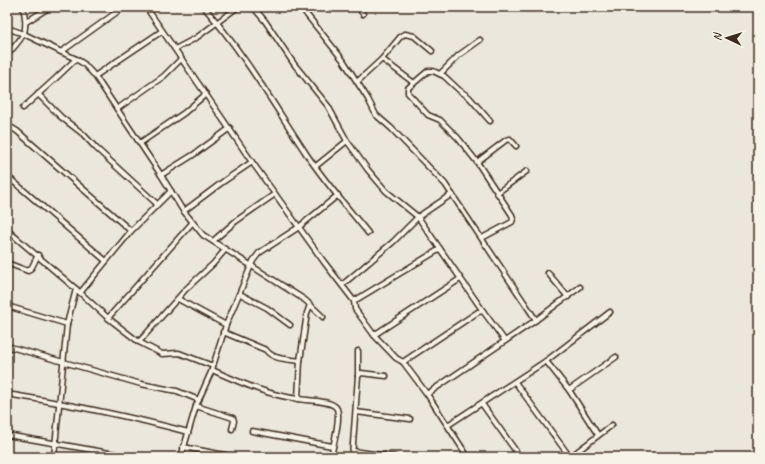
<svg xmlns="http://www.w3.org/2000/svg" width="765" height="464" font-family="Caveat,sans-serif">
<rect width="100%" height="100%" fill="#ece7dc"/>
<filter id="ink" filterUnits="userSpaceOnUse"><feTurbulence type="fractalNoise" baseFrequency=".025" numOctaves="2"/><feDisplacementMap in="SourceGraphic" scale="8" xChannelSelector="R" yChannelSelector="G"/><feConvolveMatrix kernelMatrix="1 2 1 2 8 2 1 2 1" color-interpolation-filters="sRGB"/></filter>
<g filter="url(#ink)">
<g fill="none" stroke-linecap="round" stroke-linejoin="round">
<defs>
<g id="minor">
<path d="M 146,7 L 252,162 L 324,262 L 354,301 L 355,309 L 374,335 L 396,358 L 403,362 L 427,394 L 468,457"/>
<path d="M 204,7 C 243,52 274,105 307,155 C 325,182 347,207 368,233"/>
<path d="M 253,7 L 265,21 L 294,64 L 328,106 L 347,141 L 316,166"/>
<path d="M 301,7 L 307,15 L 343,60 L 368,99 L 376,115 L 391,128 L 445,184 L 536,320"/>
<path d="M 358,7 L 363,14"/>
<path d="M 26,22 L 50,7"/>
<path d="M 7,28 L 24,34 L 76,59 L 84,64 L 95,76 L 161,175 L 182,209 L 203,235 L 305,300 L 323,317"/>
<path d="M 175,49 L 196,38 L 238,7"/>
<path d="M 61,52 L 124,7"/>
<path d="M 7,55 C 24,36 29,33 23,7"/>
<path d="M 382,59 L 414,83 L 408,88 L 408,93 L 428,115 L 440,120 L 458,138 L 477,162 L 512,215 L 513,219 L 512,222 L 482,238"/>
<path d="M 440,74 L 459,55 L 480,40"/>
<path d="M 95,76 L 162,31"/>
<path d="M 357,82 L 382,59 L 401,36 L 405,34 L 414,36 L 432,51"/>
<path d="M 414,83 L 428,71 L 433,71 L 444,76 L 459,90 L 469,97 L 490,121"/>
<path d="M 38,94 L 61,117 L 83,134 L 96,148 L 157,204"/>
<path d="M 23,108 L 55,79 L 76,59"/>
<path d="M 117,109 L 164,76 L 181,59"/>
<path d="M 7,125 L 17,131 L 131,231"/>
<path d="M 347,141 L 368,170 L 386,191 L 418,217 L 483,311"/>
<path d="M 140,143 L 184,113 L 206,94"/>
<path d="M 477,162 L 506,140 L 510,139 L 516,146"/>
<path d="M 161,175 L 193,155 L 230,128"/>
<path d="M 7,176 L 106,261"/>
<path d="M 497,193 L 527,171"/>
<path d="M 184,211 L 224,181 L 252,162"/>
<path d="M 7,230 L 76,289 L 108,318 L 139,342 L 162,354 L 179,353 L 213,366"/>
<path d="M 213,241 L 236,221 L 275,194"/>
<path d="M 7,263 L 28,271 L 32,267 L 38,255"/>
<path d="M 548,273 L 568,297"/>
<path d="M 342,285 L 393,242 L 418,217 L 452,194"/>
<path d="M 80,293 L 131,231 L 171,191"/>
<path d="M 240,294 L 267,308 L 290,325"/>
<path d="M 178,299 L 226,325"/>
<path d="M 354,301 L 440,249"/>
<path d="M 7,306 L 67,324"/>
<path d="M 108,318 L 192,223"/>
<path d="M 223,332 L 266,350 C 273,360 289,359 300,361"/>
<path d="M 374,335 L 460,279"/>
<path d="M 139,342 L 186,289 L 213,264 L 225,250"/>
<path d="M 7,346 L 141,384 L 177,391 L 199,400"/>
<path d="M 546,361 L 569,390 L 598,435"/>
<path d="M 403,362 L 478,312 L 483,311 L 505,341"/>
<path d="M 212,370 C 242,383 267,395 299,399 C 308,401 333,400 337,409 C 341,419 333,445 331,457"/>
<path d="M 358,376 L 361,373 L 386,376"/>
<path d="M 515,382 L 570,457"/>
<path d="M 569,390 L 616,357"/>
<path d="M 7,394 C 68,404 128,416 188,432"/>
<path d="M 427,394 L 536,320 L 580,287"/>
<path d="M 298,399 L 300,361 L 307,313 L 310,305"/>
<path d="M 482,404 L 520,457"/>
<path d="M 196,406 L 233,418 L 234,421 L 232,429"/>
<path d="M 356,412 L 410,419"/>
<path d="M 448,425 L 546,361 L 610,312"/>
<path d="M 252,431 L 332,446"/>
<path d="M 7,435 L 132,457"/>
<path d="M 183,447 L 235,457"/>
<path d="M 353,451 L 395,457"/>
<path d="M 54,457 L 67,324 L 76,289"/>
<path d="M 181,457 L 196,406 L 212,370 L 213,366 L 226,325 L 253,261 L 259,253 L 299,227 L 338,195"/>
<path d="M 352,457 L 358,376 L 358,351"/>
<path d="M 570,457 L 612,425"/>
</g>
</defs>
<use href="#minor" stroke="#3b2a1e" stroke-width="7"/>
<use href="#minor" stroke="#f7f3e8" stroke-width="4"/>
</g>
</g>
<rect width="765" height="464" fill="none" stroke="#f7f3e8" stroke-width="24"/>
<rect x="12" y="12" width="741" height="440" fill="none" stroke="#3b2a1e" stroke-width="1.5" filter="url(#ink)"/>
<g transform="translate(727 38) rotate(274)" stroke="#f7f3e8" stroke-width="3" paint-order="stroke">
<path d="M0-3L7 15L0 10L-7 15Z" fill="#3b2a1e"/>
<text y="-6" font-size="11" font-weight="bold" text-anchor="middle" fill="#3b2a1e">N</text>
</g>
</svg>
